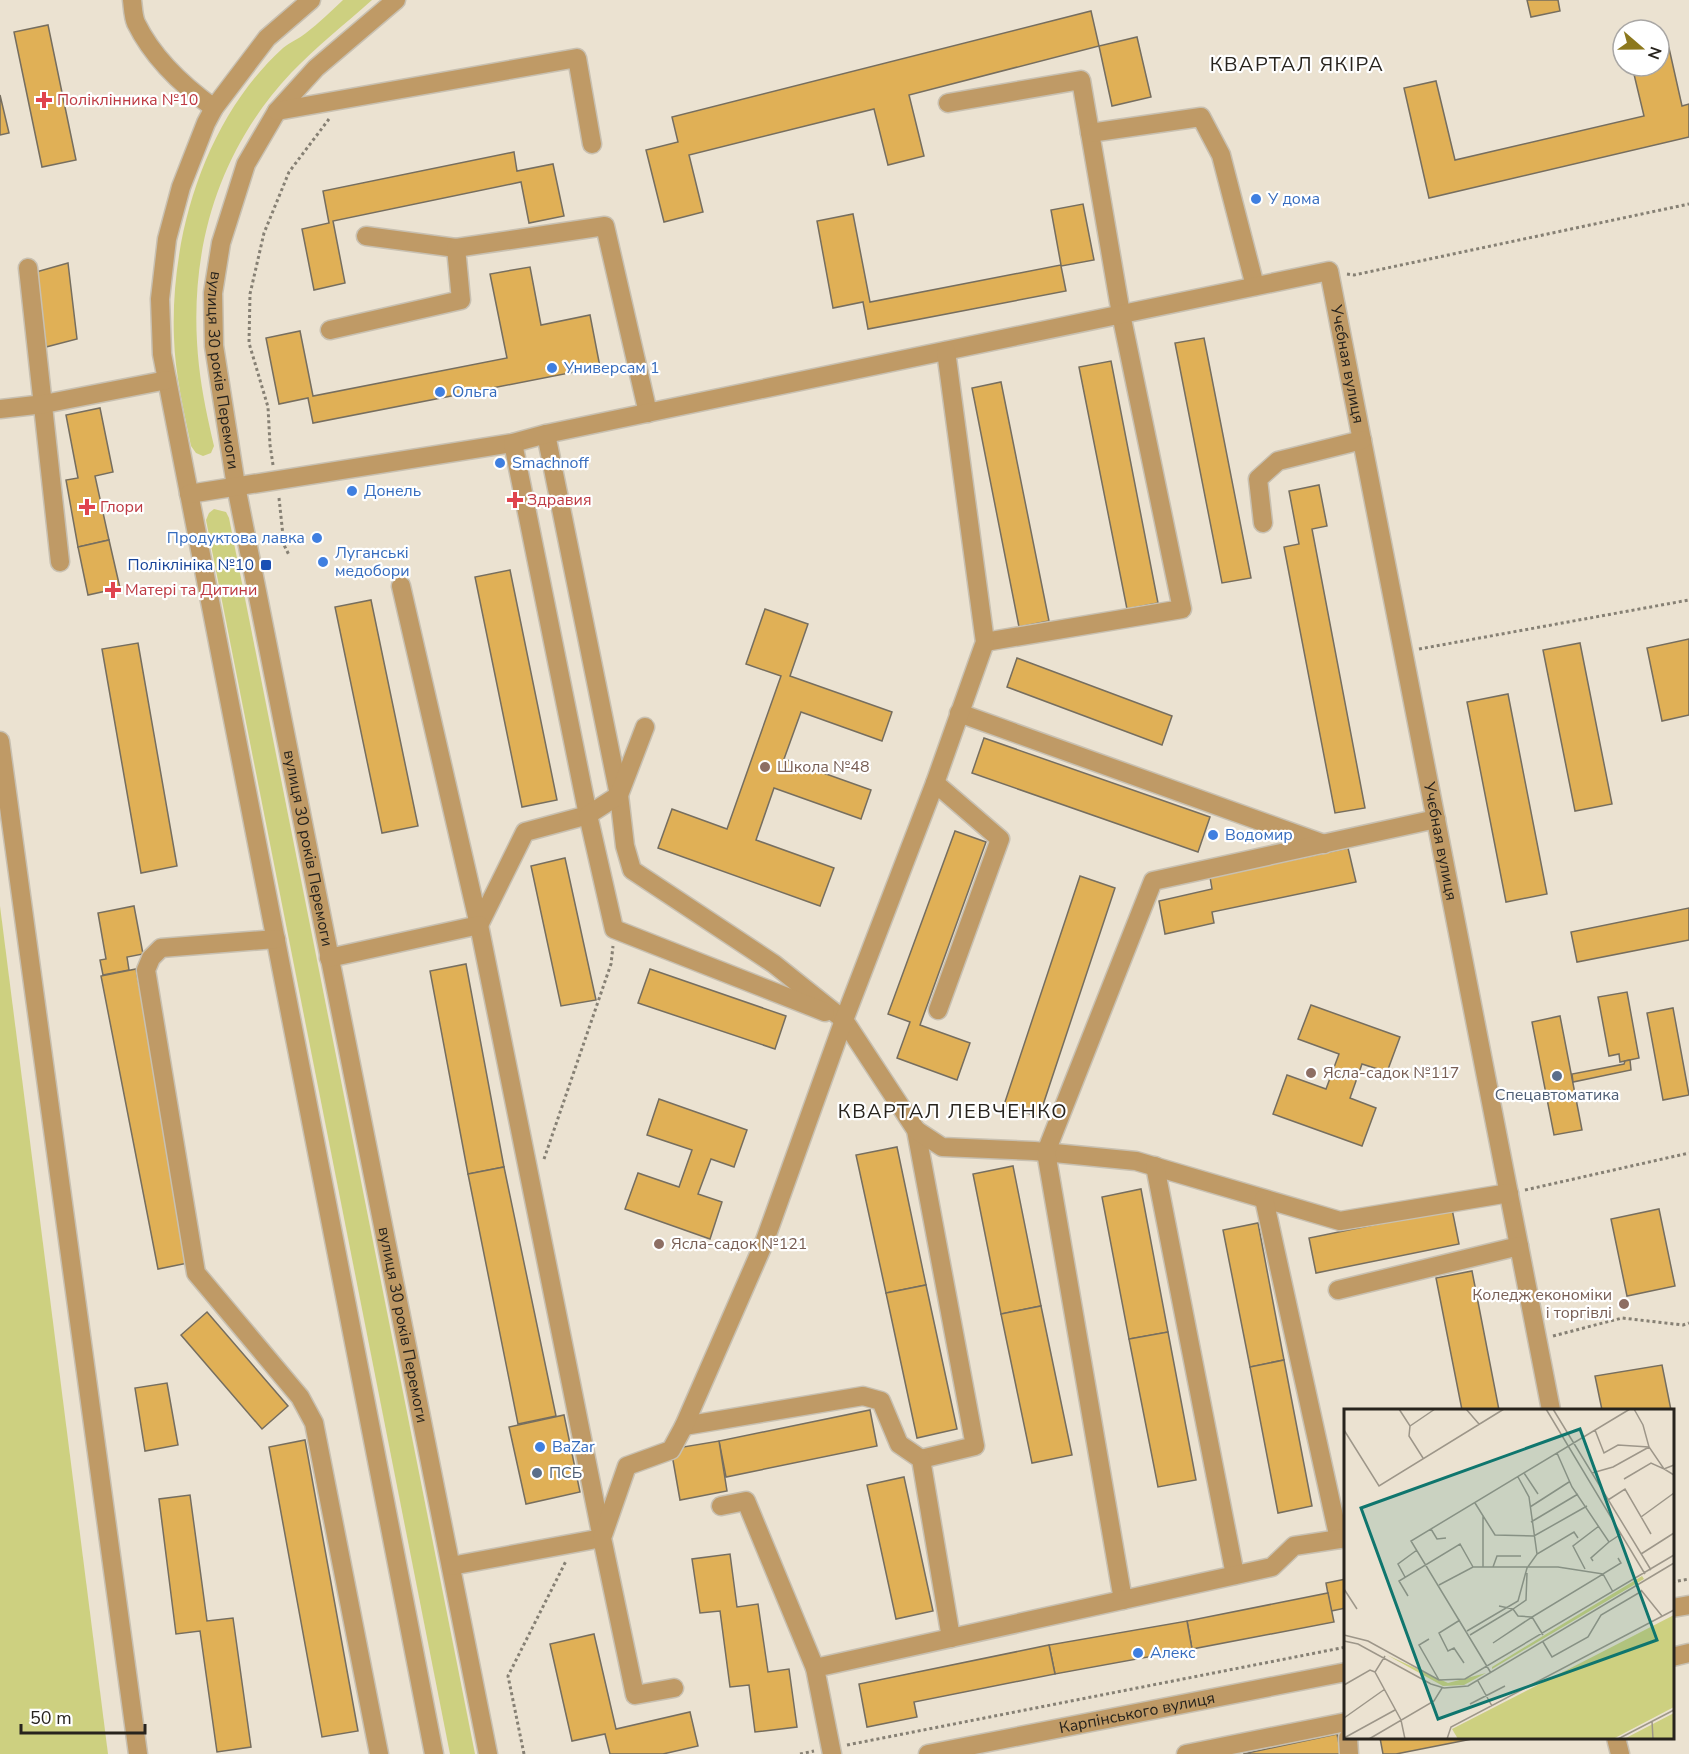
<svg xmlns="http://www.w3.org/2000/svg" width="1689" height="1754" font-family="'Nunito Sans',sans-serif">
<rect width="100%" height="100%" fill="#ebe2d1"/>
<g fill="#cdd080">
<path d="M 343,0 L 372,0 C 345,24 316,47 291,73 C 215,154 187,257 199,366 C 202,393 208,420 214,446 L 211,453 L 203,456 L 196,453 L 191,446 C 184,411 175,374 174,338 C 170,236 205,119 283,48 C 290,42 299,39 306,33 C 319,23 331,11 343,0 Z"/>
<path d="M 214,509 L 226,512 L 229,518 L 475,1754 L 450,1754 L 206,520 L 209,513 Z"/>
<path d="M 0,906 L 108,1754 L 0,1754 Z"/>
</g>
<g fill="#e0b056" stroke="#766e5f" stroke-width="1.5">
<path d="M 1527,0 L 1558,0 L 1560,11 L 1531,17 Z"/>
<path d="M 1091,11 L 1099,46 L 909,95 L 924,156 L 888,165 L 874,109 L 689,155 L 703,212 L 664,222 L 646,150 L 678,142 L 672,117 Z"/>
<path d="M 48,25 L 76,160 L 42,167 L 14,32 Z"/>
<path d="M 1137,37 L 1151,97 L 1112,106 L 1099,46 Z"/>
<path d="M 1669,48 L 1682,106 L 1689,104 L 1689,137 L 1429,198 L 1404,88 L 1436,81 L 1455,160 L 1644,116 L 1632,66 L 1659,66 L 1659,50 Z"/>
<path d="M 0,95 L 9,133 L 0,135 Z"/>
<path d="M 514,152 L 517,171 L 553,164 L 564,216 L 529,223 L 521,182 L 333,221 L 345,283 L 314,290 L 302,229 L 329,223 L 323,191 Z"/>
<path d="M 1083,204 L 1094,260 L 1061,266 L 1066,291 L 868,329 L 863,302 L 833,308 L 817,221 L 853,214 L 870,302 L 1061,265 L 1051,210 Z"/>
<path d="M 68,263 L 77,339 L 46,347 L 36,272 Z"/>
<path d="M 530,267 L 541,325 L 590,315 L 600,367 L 313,423 L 308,398 L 279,404 L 266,338 L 300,331 L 313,396 L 507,358 L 490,274 Z"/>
<path d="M 1204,338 L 1251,578 L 1222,583 L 1175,343 Z"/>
<path d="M 1111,361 L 1158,603 L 1127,609 L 1079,367 Z"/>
<path d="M 1001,382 L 1049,621 L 1019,627 L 972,388 Z"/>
<path d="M 100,408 L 113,472 L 95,476 L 109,540 L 78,547 L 66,480 L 78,478 L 66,415 Z"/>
<path d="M 1319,485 L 1327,526 L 1312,529 L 1365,808 L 1335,813 L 1284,547 L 1299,544 L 1289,491 Z"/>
<path d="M 109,540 L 120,588 L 88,595 L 78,547 Z"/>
<path d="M 510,570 L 557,800 L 522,807 L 475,577 Z"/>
<path d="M 371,600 L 418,826 L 382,833 L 335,607 Z"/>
<path d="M 765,609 L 808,624 L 790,676 L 892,712 L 882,741 L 801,712 L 784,759 L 871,790 L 861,819 L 774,788 L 756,840 L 834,868 L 820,906 L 658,848 L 672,809 L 727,829 L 781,676 L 746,664 Z"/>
<path d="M 1689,639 L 1689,715 L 1662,721 L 1647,648 Z"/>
<path d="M 138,643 L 177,866 L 141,873 L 102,649 Z"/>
<path d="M 1580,643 L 1612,804 L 1575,811 L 1543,650 Z"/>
<path d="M 1017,658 L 1172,716 L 1162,745 L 1007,687 Z"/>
<path d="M 1508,694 L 1547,894 L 1506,902 L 1467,702 Z"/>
<path d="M 984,738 L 1210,817 L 1198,852 L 972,773 Z"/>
<path d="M 955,831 L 986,842 L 920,1025 L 970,1043 L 957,1080 L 897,1058 L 910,1022 L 888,1014 Z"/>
<path d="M 1348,848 L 1356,882 L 1212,912 L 1214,923 L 1165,934 L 1159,901 L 1212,889 L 1210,877 Z"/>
<path d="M 565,858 L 596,1000 L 561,1006 L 531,866 Z"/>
<path d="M 1080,876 L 1115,888 L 1039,1117 L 1004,1105 Z"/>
<path d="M 134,906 L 143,954 L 127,957 L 129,970 L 103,975 L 100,960 L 106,959 L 98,913 Z"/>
<path d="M 1689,908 L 1689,940 L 1577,962 L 1571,932 Z"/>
<path d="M 466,964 L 504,1167 L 468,1174 L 430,971 Z"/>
<path d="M 136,969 L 193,1262 L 158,1269 L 101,976 Z"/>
<path d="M 650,969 L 786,1016 L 775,1049 L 638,1003 Z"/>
<path d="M 1627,992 L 1639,1058 L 1620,1062 L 1619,1054 L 1609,1056 L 1598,997 Z"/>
<path d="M 1311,1005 L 1400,1037 L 1387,1072 L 1362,1064 L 1350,1098 L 1376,1108 L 1362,1146 L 1273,1114 L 1287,1075 L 1326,1089 L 1339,1054 L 1298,1039 Z"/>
<path d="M 1673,1008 L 1689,1095 L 1663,1100 L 1647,1013 Z"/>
<path d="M 1560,1016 L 1582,1130 L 1554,1135 L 1532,1022 Z"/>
<path d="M 1630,1060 L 1631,1070 L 1573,1082 L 1572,1074 L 1624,1064 L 1625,1061 Z"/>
<path d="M 659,1099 L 747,1130 L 734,1167 L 711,1159 L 698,1194 L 722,1202 L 710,1239 L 625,1209 L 638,1173 L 679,1187 L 692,1150 L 647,1135 Z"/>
<path d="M 897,1147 L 926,1285 L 886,1293 L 856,1155 Z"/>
<path d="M 1013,1166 L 1041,1306 L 1001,1314 L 973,1174 Z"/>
<path d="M 504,1167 L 556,1416 L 518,1424 L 468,1174 Z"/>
<path d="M 1141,1189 L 1168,1332 L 1129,1339 L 1102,1197 Z"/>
<path d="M 1452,1209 L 1459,1244 L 1316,1273 L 1309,1238 Z"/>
<path d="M 1659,1209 L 1675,1286 L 1627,1296 L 1611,1219 Z"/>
<path d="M 1258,1223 L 1284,1360 L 1250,1367 L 1223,1230 Z"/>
<path d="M 1472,1271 L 1499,1410 L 1462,1410 L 1436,1278 Z"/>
<path d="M 926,1285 L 957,1429 L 917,1438 L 886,1293 Z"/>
<path d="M 1041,1306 L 1072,1455 L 1032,1463 L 1001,1314 Z"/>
<path d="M 207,1312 L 288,1406 L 262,1429 L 181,1335 Z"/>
<path d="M 1168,1332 L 1196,1480 L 1158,1487 L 1129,1339 Z"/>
<path d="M 1284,1360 L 1312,1506 L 1278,1513 L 1250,1367 Z"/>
<path d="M 1662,1365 L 1671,1410 L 1602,1410 L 1595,1376 Z"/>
<path d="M 167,1383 L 178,1445 L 145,1451 L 135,1388 Z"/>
<path d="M 870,1410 L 877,1446 L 726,1477 L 719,1441 Z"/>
<path d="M 564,1415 L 580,1492 L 526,1504 L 509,1427 Z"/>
<path d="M 305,1440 L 358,1731 L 322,1737 L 269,1447 Z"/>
<path d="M 719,1441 L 727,1491 L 680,1500 L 671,1449 Z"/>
<path d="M 904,1477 L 933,1611 L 896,1619 L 867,1485 Z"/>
<path d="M 190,1495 L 207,1621 L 233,1618 L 251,1747 L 217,1752 L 200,1631 L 176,1634 L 159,1499 Z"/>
<path d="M 730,1554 L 737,1607 L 758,1604 L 768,1672 L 789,1669 L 797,1727 L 755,1732 L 749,1685 L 730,1687 L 720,1611 L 700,1613 L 692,1559 Z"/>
<path d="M 1346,1579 L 1346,1608 L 1331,1611 L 1326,1583 Z"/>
<path d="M 1328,1593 L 1334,1622 L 1192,1649 L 1187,1621 Z"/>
<path d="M 1187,1621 L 1192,1649 L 1055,1674 L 1049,1645 Z"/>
<path d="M 594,1634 L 616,1729 L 690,1712 L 698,1746 L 663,1754 L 610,1754 L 605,1734 L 572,1741 L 550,1644 Z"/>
<path d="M 1049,1645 L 1055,1674 L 914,1702 L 917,1717 L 867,1727 L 859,1684 Z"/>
<path d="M 1337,1734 L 1341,1754 L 1243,1754 Z"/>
<path d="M 1380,1738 L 1477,1738 L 1396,1754 L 1383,1754 Z"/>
</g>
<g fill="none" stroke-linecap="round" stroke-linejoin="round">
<defs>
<g id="minor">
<path d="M 132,0 C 133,7 133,16 136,23 C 153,58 183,86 214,108"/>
<path d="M 311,0 L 267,38 L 214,108 L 206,123 L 181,187 L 167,239 L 160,299 L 162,354 L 434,1754"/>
<path id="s1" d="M 396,0 L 316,68 L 277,111 L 246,164 L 221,243 L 213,293 L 214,346 L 236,486 L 488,1754"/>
<path d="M 948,103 L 1081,80 L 1121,314 L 1182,609 L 985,642"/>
<path d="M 277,111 L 577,58 L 592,144"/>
<path d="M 1090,133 L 1201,117 L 1221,155 L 1255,286"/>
<path d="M 366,236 L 456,248"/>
<path d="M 28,268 L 60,562"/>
<path d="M 330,330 L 461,300 L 456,248 L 605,226 L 648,413"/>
<path d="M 0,409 L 44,404 L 167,380"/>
<path d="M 546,434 L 619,795 L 625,846 L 632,870 L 774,964 L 844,1020 L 916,1130 L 975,1446 L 921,1459"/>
<path id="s2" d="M 189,494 L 513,443 L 546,434 L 1329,271 L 1551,1410"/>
<path d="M 1263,523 L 1258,479 L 1278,461 L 1362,440"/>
<path d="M 401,586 L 479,925 L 525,832 L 588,815 L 513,443"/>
<path d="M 959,713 L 1324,844"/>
<path d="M 645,727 L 619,795 L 588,815 L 614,929 L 825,1012"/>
<path d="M 0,741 L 138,1754"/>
<path d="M 935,783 L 1000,839 L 938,1010"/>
<path d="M 276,939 L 161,948 L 151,958 L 146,970 L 196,1273 L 300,1397 L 314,1423 L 379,1754"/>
<path d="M 329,958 L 479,925 L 602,1538 L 451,1566"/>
<path d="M 916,1130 L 942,1147 L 1034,1151 L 1136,1161 L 1340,1221 L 1509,1193"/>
<path d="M 1155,1166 L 1235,1575"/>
<path d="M 1264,1199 L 1339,1539"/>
<path d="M 1338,1290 L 1519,1246"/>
<path d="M 684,1426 L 863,1396 L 881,1401 L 899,1444 L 921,1459 L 951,1638"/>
<path d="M 721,1506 L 746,1501 L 815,1668"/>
<path d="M 1123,1600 L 1046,1152 L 1153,881 L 1436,819"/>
<path d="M 1672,1608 L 1689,1605"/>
<path d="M 1672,1657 L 1689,1653"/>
<path d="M 674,1688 L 635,1695 L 602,1538 L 627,1466 L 671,1450 L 684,1426 L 764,1243 L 844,1020 L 935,783 L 985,642 L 946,351"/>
<path d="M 1348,1738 L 1349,1754"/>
<path d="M 1616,1738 L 1620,1754"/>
<path d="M 832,1754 L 815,1668 L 1272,1567 L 1294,1546 L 1346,1538"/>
<path id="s3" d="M 928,1754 L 1346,1672"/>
<path d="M 1186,1754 L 1346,1722"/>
</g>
</defs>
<use href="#minor" stroke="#c8c0b1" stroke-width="21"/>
<g stroke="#868074" stroke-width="3" stroke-dasharray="3 3" stroke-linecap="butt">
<path d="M 1347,274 L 1354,275 L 1689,204"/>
<path d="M 273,465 L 270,445 L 268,407 L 249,343 L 250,294 L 264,233 L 289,172 L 329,119"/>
<path d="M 279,498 L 284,545 L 289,555"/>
<path d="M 1419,649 L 1689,600"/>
<path d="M 544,1159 L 611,964 L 613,946"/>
<path d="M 1525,1190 L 1689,1153"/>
<path d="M 1553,1336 L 1622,1318 L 1683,1325 L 1689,1323"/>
<path d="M 1672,1582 L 1689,1579"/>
<path d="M 847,1745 L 1346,1647"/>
<path d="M 524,1754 L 508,1676 L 566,1561"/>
<path d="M 800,1754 L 814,1751"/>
</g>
<use href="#minor" stroke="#bf9a66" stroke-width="18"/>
</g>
<g fill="#e0444e" stroke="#fff" stroke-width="2">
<path d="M41 91h6v6h6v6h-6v6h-6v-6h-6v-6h6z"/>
<path d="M512 491h6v6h6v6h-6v6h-6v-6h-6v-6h6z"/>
<path d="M84 498h6v6h6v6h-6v6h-6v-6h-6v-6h6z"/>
<path d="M110 581h6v6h6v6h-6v6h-6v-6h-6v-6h6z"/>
</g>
<g fill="#3f7fe0" stroke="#fff" stroke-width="2">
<circle cx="1256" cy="199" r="6"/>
<circle cx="552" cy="368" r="6"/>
<circle cx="440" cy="392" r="6"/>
<circle cx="500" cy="463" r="6"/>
<circle cx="352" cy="491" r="6"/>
<circle cx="317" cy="538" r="6"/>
<circle cx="323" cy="562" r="6"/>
<circle cx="1213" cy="835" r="6"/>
<circle cx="540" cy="1447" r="6"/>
<circle cx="1138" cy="1653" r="6"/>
</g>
<rect fill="#1a4fb4" stroke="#fff" stroke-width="2" x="260" y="559" width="12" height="12" rx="3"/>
<g fill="#8d6e63" stroke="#fff" stroke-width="2">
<circle cx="765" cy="767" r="6"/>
<circle cx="1311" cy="1073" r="6"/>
<circle cx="659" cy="1244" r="6"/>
<circle cx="1624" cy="1304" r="6"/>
</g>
<g fill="#5c6f8a" stroke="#fff" stroke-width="2">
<circle cx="1557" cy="1076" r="6"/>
<circle cx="537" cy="1473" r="6"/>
</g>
<g text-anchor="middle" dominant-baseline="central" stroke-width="4.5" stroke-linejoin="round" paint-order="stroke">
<g font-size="16" fill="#be3a42" stroke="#fff" text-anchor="start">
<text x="57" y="100">Поліклінника №10</text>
<text x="527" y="500">Здравия</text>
<text x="100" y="507">Глори</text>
<text x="125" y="590">Матері та Дитини</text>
</g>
<g font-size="16" fill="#366cbe" stroke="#fff" text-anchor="start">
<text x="1268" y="199">У дома</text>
<text x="564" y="368">Универсам 1</text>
<text x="452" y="392">Ольга</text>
<text x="512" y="463">Smachnoff</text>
<text x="364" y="491">Донель</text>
<text x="305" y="538" text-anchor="end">Продуктова лавка</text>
<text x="335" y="553">Луганські<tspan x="335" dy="18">медобори</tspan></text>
<text x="1225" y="835">Водомир</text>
<text x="552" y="1447">BaZar</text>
<text x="1150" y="1653">Алекс</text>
</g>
<g font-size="16" fill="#27231d" stroke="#fff">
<text stroke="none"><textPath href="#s2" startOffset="1257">Учєбная вулиця</textPath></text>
<text stroke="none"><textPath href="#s1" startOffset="436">вулиця 30 років Перемоги</textPath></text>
<text stroke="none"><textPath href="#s2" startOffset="1743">Учєбная вулиця</textPath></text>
<text stroke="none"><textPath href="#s1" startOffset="922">вулиця 30 років Перемоги</textPath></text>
<text stroke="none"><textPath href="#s1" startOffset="1408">вулиця 30 років Перемоги</textPath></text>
<text stroke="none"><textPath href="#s3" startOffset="213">Карпінського вулиця</textPath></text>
</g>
<g font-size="16" fill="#164399" stroke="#fff" text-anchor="end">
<text x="254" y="565">Поліклініка №10</text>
</g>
<g font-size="16" fill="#785e54" stroke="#fff" text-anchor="start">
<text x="777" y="767">Школа №48</text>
<text x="1323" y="1073">Ясла-садок №117</text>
<text x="671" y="1244">Ясла-садок №121</text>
<text x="1612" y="1295" text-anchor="end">Коледж економіки<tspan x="1612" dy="18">і торгівлі</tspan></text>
</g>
<g font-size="16" fill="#4e5e75" stroke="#fff">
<text x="1557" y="1095">Спецавтоматика</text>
<text x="549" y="1473" text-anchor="start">ПСБ</text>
</g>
<g font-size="20" letter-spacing="1.5" fill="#27231d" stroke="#fff">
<text x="1297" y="64">КВАРТАЛ ЯКІРА</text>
<text x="953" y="1111">КВАРТАЛ ЛЕВЧЕНКО</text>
</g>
</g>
<g transform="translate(1344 1409)">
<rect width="330" height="330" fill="#ebe2d1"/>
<path d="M 298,167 L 300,170 L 148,260 L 148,258 ZM 330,206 L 330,298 L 269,330 L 114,330 L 108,320 ZM 43,246 L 104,274 L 142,264 L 120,276 L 99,277 ZM 330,304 L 330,330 L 280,330 Z" fill="#cdd080"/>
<path fill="none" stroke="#9d9689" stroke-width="1.5" d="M 55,0 L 66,17 L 91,0M 122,0 L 135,15M 202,0 L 301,165M 209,0 L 307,161M 290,0 L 299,16 L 305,38 L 320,60 L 330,66M 66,17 L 65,27 L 79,49M 0,21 L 35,77 L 160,0M 251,21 L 260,44 L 274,36 L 305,38M 213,44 L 228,78 L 265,133 L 277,125M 180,64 L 194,85M 248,64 L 269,58 L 305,38M 174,68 L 185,88 L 193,145M 280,70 L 307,54 L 320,60 L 330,56M 264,91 L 281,80 L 307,125M 131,94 L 151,126 L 190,127 L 243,97M 186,98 L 225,73M 139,107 L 139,158M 297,108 L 330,84M 187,113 L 234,85M 87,120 L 93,130 L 102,129M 297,145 L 330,124M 249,152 L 247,149 L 265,133M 149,158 L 153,147 L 177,147M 241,160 L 229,137 L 255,117M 61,168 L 54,155 L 73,141M 95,176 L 129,158 L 214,158 L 259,165 L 277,154 L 274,149M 0,180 L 13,200M 297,181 L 318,207M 64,187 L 55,172 L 116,135 L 129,158M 155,197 L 169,200 L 182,191 L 183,164M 116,211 L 95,224 L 104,242 L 110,239 L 120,254M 123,222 L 174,192 L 183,159 L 193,145 L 230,123 L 234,129M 0,226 L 24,232 L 95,271 L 121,270 L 330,146M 126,226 L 169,200 L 174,207 L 188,208 L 149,234M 199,226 L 188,208 L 259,165 L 269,183M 85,230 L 75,236 L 95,271M 0,232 L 14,235 L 87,275 L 100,279 L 124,277 L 330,154M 199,233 L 208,248 L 244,228 L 257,206 L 298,182M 41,247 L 31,263 L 57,311 L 61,330M 147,264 L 67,132 L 286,0M 134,272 L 148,297M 0,276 L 26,261 L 31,263M 126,295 L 161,277M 0,309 L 41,280M 308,312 L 309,330M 0,329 L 51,301M 25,330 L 90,292 L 98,279M 103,330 L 107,318 L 330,201M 274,330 L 330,301"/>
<path fill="#0f766e" fill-opacity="0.15" stroke="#0f766e" stroke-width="3" d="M 236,20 L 313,231 L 94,310 L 17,99 Z"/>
<rect width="330" height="330" fill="none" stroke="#27231d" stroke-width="3"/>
</g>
<g transform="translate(1641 48) rotate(110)"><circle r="28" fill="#ffffff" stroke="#a9a7a5" stroke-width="1.5"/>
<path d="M0-4.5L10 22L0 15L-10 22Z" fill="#8c781d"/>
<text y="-9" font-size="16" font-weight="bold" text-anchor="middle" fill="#27231d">N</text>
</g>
<path d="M21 1724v9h124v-9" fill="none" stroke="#27231d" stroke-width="3"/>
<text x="30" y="1724" font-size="18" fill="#27231d" stroke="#ffffff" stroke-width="4.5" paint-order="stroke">50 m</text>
</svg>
